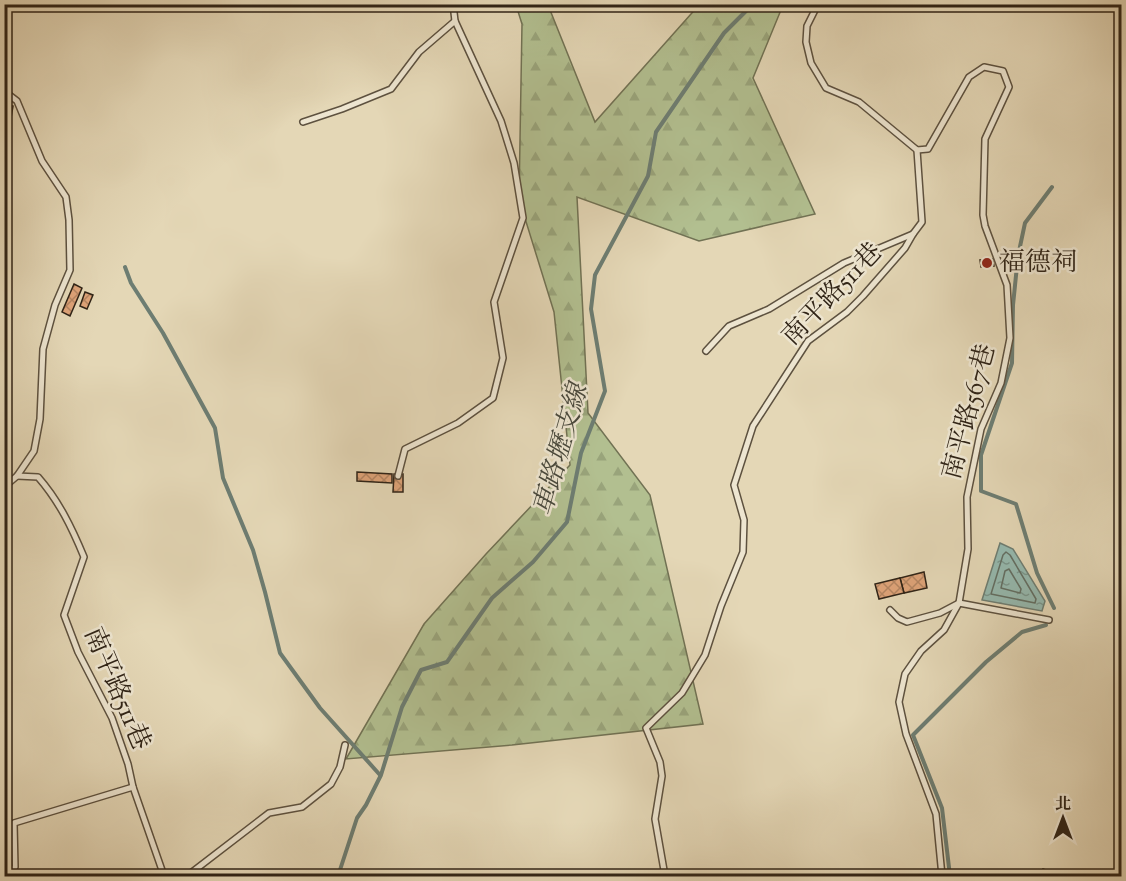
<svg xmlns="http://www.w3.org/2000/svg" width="1126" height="881" font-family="'Sorts Mill Goudy','Noto Serif TC',serif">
<defs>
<pattern id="forest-firs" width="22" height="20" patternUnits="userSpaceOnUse" patternTransform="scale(1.5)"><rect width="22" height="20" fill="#b2bf90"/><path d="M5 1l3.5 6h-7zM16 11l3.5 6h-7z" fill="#99a47b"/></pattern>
<pattern id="water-ripples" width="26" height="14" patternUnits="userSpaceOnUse" patternTransform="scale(1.5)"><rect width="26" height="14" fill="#95b9af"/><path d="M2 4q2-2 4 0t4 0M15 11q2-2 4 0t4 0" fill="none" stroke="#7a968d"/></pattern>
<pattern id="building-cross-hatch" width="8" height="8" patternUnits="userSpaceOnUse" patternTransform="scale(1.5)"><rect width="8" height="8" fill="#dea378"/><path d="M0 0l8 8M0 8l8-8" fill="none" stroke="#b48561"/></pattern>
</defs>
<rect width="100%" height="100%" fill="#e4d7b6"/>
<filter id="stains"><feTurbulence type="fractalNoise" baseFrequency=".00333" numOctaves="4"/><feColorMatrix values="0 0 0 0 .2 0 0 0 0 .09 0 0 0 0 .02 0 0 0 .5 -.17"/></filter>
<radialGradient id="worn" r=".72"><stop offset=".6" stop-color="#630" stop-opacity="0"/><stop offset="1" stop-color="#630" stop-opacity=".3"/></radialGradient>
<path fill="url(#forest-firs)" stroke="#717254" stroke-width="1.5" d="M 516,5 L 548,5 L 595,122 L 699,5 L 783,5 L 753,78 L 815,214 L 699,241 L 577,197 L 588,413 L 650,495 L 703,724 L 512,745 L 346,759 L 424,624 L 486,554 L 570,465 L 554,312 L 519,199 L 522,24 Z"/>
<path fill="url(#water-ripples)" stroke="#6d7d72" stroke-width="1.5" d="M 1000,543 L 1013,549 L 1045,601 L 1042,611 L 982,600 Z"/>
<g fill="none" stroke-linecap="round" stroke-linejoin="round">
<g stroke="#626e63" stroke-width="1.5">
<path d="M 1006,552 L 1010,555 L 1036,599 L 1035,603 L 991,594 L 1003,555 Z"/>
<path d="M 1009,569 L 1021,589 L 1020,593 L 1001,588 L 1005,571 Z"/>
</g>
<g stroke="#6d7d72" stroke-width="4">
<path d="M 1052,187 L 1025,223 L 1018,256 L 1013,305 L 1012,363 L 981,455 L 981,491 L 1016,504 L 1037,573 L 1054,608"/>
<path d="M 125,267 L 131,283 L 163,333 L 215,428 L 223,478 L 253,550 L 265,592 L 280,653 L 320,708 L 380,775"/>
<path d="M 338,876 L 357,818 L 366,805 L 381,775 L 402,707 L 421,670 L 447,662 L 492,598 L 533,562 L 567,522 L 581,453 L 605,391 L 591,309 L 595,275 L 648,176 L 656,132 L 724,33 L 753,4"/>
<path d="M 950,876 L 942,808 L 913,735 L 986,662 L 1022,632 L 1046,625"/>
</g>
</g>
<g fill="url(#building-cross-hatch)" stroke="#302417" stroke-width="1.5">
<path d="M 4,104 L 13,106 L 11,118 L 4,117 Z"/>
<path d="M 993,259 L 994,266 L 981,267 L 980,260 Z"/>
<path d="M 74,284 L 82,288 L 70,316 L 62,312 Z"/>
<path d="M 85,292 L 93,295 L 87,309 L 80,306 Z"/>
<path d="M 357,472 L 392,474 L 392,483 L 357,481 Z"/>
<path d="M 394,474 L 403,474 L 403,492 L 393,492 Z"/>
<path d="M 924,572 L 927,588 L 904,593 L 900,578 Z"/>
<path d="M 900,578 L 904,593 L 879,599 L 875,584 Z"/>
<path d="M 1043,869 L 1063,876 L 1040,876 Z"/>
</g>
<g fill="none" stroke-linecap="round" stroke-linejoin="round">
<defs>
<g id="lane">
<path d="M 818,4 L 807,26 L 806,42 L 811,63 L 826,88 L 859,102 L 917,150 L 928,149 L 969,77 L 984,67 L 1003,71 L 1009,87 L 985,139 L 983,215 L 985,226 L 1007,285 L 1010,338 L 1001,383 L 981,429 L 967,497 L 968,549 L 959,603 L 944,630 L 921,651 L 905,674 L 899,702 L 906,734 L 936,814 L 942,876"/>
<path d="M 4,91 L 17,101 L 42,161 L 66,197 L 69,220 L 70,270 L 55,305 L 43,349 L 40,419 L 34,451 L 17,476 L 4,487"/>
<path d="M 303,122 L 342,109 L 391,89 L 419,52 L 455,21"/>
<path d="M 706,351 L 729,326 L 769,309 L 844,263 L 913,234 L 922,222 L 917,150"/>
<path d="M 17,476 L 38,477 C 59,501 72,528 84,557 L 64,615 L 78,652 L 112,718 L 128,764 L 133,787 L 164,876"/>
<path d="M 398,476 L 405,449 L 458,423 L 493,398 L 503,358 L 494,302 L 523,218 L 514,163 L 501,121 L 455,21 L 453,4"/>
<path d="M 890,610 L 898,618 L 907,622 L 940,613 L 959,603 L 1049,620"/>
<path d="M 6,876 L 15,867 L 14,823 L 133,787"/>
<path d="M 187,876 L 269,813 L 302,807 L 331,784 L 340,767 L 345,745"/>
<path d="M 665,876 L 655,819 L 662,776 L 660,762 L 646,728 L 682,693 L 705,655 L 721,606 L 743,552 L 744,520 L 734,485 L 753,426 L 808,341 L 847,312 L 863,296 L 905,248 L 913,234"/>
</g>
</defs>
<use href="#lane" stroke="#5d513f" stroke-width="8"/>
<use href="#lane" stroke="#ede5d0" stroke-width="5"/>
</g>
<circle fill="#8f2418" stroke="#ede5d0" stroke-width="2" cx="987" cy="263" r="6"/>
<g text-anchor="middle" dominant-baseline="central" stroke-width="5" stroke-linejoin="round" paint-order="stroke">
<g font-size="26" fill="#302417" stroke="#ede5d0" text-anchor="start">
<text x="999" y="263">福德祠</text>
</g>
<g font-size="26" fill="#302417" stroke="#ede5d0">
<text transform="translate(833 295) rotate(-46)">南平路511巷</text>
<text transform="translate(970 412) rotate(-75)">南平路567巷</text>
<text transform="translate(116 689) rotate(67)">南平路511巷</text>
</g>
<g font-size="27" font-style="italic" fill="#49493d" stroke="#ede5d0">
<text transform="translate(562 450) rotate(-74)">車路壢支線</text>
</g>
</g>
<rect width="1126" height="881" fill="none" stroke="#e4d7b6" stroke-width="24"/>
<rect x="6" y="6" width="1114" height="869" fill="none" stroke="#302417" stroke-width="3"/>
<rect x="12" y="12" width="1102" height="857" fill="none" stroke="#302417" stroke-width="1.5"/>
<g transform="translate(1063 818)" stroke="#ede5d0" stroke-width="4.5" paint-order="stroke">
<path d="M0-4.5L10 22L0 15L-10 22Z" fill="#302417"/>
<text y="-9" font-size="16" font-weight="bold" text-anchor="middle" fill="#302417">北</text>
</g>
<rect width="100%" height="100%" filter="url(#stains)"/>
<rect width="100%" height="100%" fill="url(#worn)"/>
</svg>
